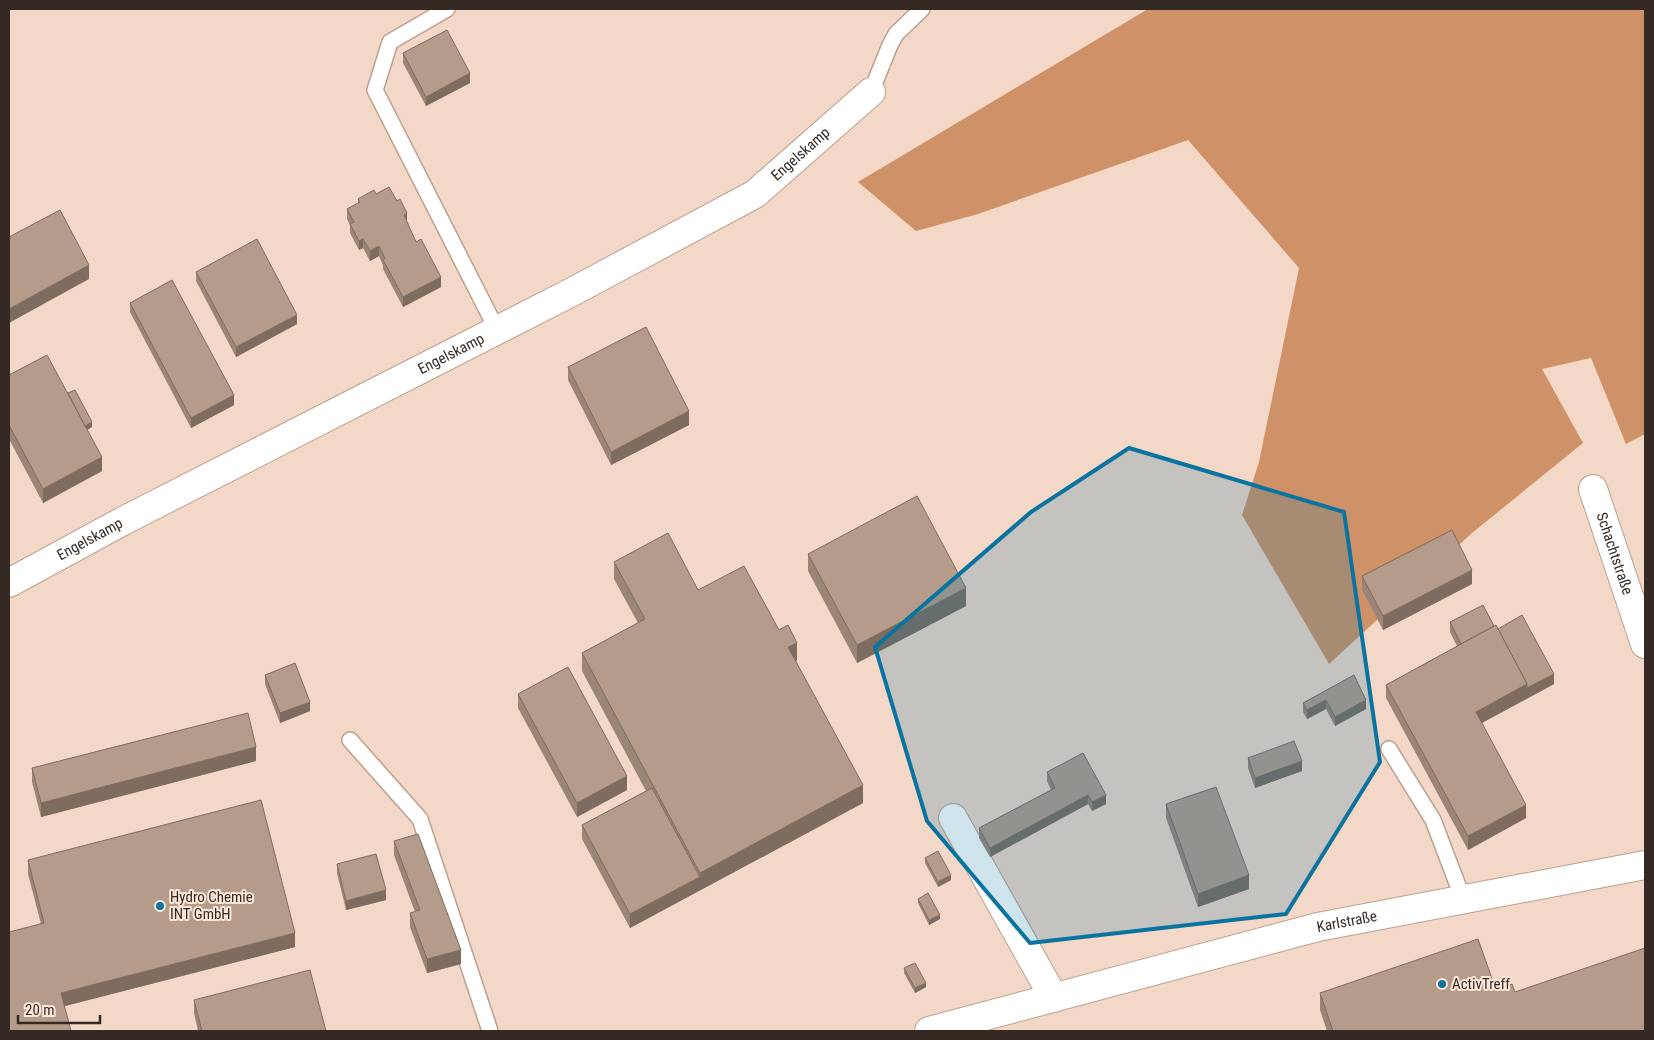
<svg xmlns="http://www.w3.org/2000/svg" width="1654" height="1040" font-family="'Roboto Condensed',sans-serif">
<rect width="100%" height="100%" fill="#f3d8c7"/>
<path fill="#cf9268" d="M 1148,9 L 1645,9 L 1645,434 L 1626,444 L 1591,358 L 1542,369 L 1583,443 L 1472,533 L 1329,664 L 1242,515 L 1259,462 L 1299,268 L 1188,140 L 978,214 L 916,231 L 858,182 Z"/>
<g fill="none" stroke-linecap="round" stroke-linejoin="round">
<defs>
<g id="service">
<path d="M 447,9 L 390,42 L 375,90 L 497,330"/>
<path d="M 871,92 L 890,45 L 896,34 L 922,9"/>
<path d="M 350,740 L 420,819 L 490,1031"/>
<path d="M 1389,749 L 1433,820 L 1463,899"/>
</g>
<g id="minor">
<path id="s1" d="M 1593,489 L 1645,644"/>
<path id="s2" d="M 9,583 L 123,521 L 572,292 L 755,194 L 871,92"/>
<path d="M 953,818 L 1054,998"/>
<path id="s3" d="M 929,1031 L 1318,927 L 1645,865"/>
</g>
</defs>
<use href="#service" stroke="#baa090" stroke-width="18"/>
<use href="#minor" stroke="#baa090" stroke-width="30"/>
<use href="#service" stroke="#fff" stroke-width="15"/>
<use href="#minor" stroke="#fff" stroke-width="28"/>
</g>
<g fill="#9b8577">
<path d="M 403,53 L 470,83 L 426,106 L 403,63 Z"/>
<path d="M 376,194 L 407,222 L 416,242 L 441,287 L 403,307 L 383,269 L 383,265 L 379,256 L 370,261 L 363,248 L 359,250 L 350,233 L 350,225 L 347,219 L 347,209 L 358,203 L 358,199 Z"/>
<path d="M 196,272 L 297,324 L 236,357 L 196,281 Z"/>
<path d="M 130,303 L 234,405 L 191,428 L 130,312 Z"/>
<path d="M 568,367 L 689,425 L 611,465 L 568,380 Z"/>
<path d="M 9,375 L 68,393 L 92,427 L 87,430 L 102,471 L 43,503 L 9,439 Z"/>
<path d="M 808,554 L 966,606 L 857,663 L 808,571 Z"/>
<path d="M 614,562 L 698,590 L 779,630 L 797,660 L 796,661 L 863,803 L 630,928 L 582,839 L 582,825 L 646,791 L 582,671 L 582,653 L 638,623 L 614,579 Z"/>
<path d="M 1362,576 L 1472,584 L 1383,630 L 1362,590 Z"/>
<path d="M 1450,622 L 1494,626 L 1498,629 L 1554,684 L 1482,723 L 1526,818 L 1468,850 L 1386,698 L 1386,685 L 1457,646 L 1450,632 Z"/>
<path d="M 265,675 L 310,711 L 280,723 L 265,684 Z"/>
<path d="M 1354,675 L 1366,709 L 1335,726 L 1326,709 L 1307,719 L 1303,712 L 1303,703 Z"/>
<path d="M 518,694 L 627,790 L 577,817 L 518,708 Z"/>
<path d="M 1248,758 L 1302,771 L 1255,788 L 1248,768 Z"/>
<path d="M 256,761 L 41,817 L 32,782 L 32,768 Z"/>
<path d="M 1047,772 L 1106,804 L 1092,811 L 1088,804 L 990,857 L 979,838 L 979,828 L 1051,790 L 1047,781 Z"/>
<path d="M 1166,804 L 1249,889 L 1198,907 L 1166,818 Z"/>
<path d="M 394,841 L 461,964 L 427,973 L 410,927 L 410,913 L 415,912 L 394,855 Z"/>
<path d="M 925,858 L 951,880 L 938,887 L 925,863 Z"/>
<path d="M 28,860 L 295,947 L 65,1006 L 41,924 L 28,874 Z"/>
<path d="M 337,864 L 386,900 L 346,910 L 337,873 Z"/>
<path d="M 918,899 L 940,919 L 929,925 L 918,903 Z"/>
<path d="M 904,968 L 926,987 L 915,993 L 904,973 Z"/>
<path d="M 1496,990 L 1515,992 L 1645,1031 L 1327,1031 L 1320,1010 L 1320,993 Z"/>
<path d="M 194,1000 L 326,1031 L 198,1031 L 194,1013 Z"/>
</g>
<g fill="#7e6c61">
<path d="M 470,73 L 470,83 L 426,106 L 426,97 Z"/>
<path d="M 407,213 L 407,222 L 404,215 Z"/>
<path d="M 363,239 L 363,248 L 359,250 L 359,241 Z"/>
<path d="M 379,246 L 379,256 L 370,261 L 370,251 Z"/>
<path d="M 89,265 L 89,279 L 9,323 L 9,309 Z"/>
<path d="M 441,277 L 441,287 L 403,307 L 403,297 Z"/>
<path d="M 297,315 L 297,324 L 236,357 L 236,347 Z"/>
<path d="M 234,395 L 234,405 L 191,428 L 191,418 Z"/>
<path d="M 689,411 L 689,425 L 611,465 L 611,452 Z"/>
<path d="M 92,422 L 92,427 L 81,433 L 81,428 Z"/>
<path d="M 102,457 L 102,471 L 43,503 L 43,489 Z"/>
<path d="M 1472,570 L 1472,584 L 1383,630 L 1383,616 Z"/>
<path d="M 966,588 L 966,606 L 857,663 L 857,645 Z"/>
<path d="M 797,643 L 797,660 L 788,665 L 788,647 Z"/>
<path d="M 1554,674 L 1554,684 L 1476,726 L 1476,712 L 1527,684 Z"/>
<path d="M 1326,700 L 1326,709 L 1307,719 L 1307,710 Z"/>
<path d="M 1366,700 L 1366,709 L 1335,726 L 1335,717 Z"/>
<path d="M 310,702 L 310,711 L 280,723 L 280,713 Z"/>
<path d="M 256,747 L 256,761 L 41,817 L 41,803 Z"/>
<path d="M 1302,761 L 1302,771 L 1255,788 L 1255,778 Z"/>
<path d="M 627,776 L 627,790 L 577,817 L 577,803 Z"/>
<path d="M 863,785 L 863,803 L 630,928 L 630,914 L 700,877 L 700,873 Z"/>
<path d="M 1088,795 L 1088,804 L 990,857 L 990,848 Z"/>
<path d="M 1106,795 L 1106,804 L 1092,811 L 1092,802 Z"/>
<path d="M 1526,805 L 1526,818 L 1468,850 L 1468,836 Z"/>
<path d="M 951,875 L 951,880 L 938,887 L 938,882 Z"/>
<path d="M 1249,875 L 1249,889 L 1198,907 L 1198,894 Z"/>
<path d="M 386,890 L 386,900 L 346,910 L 346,901 Z"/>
<path d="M 940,915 L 940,919 L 929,925 L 929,920 Z"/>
<path d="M 295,933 L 295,947 L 61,1007 L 61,993 Z"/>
<path d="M 461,950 L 461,964 L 427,973 L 427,959 Z"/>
<path d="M 926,983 L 926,987 L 915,993 L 915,988 Z"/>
</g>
<g fill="#b49b8a" stroke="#7e6c61">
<path d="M 447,30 L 470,73 L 426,97 L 403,53 Z"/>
<path d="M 389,187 L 397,201 L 400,199 L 407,213 L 404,215 L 416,242 L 421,239 L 441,277 L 403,297 L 383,260 L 385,258 L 379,246 L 370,251 L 363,239 L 359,241 L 350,224 L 354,222 L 347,209 L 360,202 L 358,199 L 374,190 L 376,194 Z"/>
<path d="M 60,210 L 89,265 L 9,309 L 9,237 Z"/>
<path d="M 257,239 L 297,315 L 236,347 L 196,272 Z"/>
<path d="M 172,280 L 234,395 L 191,418 L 130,303 Z"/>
<path d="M 646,327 L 689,411 L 611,452 L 568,367 Z"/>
<path d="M 47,355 L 102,457 L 43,489 L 9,425 L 9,375 Z"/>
<path d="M 75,390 L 92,422 L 85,426 L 68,393 Z"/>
<path d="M 917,496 L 966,588 L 857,645 L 808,554 Z"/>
<path d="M 1452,530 L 1472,570 L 1383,616 L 1362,576 Z"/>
<path d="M 668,533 L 698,590 L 744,566 L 779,630 L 788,625 L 797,643 L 788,647 L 863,785 L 700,873 L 582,653 L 645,619 L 614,562 Z"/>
<path d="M 1483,605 L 1494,626 L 1461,644 L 1450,622 Z"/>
<path d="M 1522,615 L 1554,674 L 1527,688 L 1527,684 L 1498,629 Z"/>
<path d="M 1496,625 L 1527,684 L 1476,712 L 1526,805 L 1468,836 L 1386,685 Z"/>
<path d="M 295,663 L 310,702 L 280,713 L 265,675 Z"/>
<path d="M 568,667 L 627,776 L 577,803 L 518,694 Z"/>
<path d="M 1354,675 L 1366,700 L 1335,717 L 1326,700 L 1307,710 L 1303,703 Z"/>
<path d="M 248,713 L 256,747 L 41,803 L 32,768 Z"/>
<path d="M 1294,741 L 1302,761 L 1255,778 L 1248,758 Z"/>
<path d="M 1083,753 L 1106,795 L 1092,802 L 1088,795 L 990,848 L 979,828 L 1055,788 L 1047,772 Z"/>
<path d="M 1216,787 L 1249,875 L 1198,894 L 1166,804 Z"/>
<path d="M 652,788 L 700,877 L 630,914 L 582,825 Z"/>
<path d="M 261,800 L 295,933 L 61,993 L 71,1031 L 9,1031 L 9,932 L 44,923 L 28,860 Z"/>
<path d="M 418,834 L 461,950 L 427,959 L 410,913 L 420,910 L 394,841 Z"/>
<path d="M 938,851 L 951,875 L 938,882 L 925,858 Z"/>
<path d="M 376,854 L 386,890 L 346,901 L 337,864 Z"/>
<path d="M 928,893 L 940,915 L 929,920 L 918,899 Z"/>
<path d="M 1478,939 L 1496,990 L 1512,984 L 1515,992 L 1645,948 L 1645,1031 L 1333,1031 L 1320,993 Z"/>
<path d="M 915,963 L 926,983 L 915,988 L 904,968 Z"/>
<path d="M 310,970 L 326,1031 L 202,1031 L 194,1000 Z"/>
</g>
<path fill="#0b739f" fill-opacity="0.2" stroke="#0b739f" stroke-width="4" stroke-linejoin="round" d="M 1129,448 L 1344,512 L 1380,762 L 1286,914 L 1030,943 L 927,821 L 875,647 L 1031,512 Z"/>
<g fill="#0b739f" stroke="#fde7d8" stroke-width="2">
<circle cx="160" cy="906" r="5"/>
<circle cx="1442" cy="984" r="5"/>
</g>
<g text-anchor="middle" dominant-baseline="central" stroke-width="4" stroke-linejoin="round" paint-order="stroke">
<g font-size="15" fill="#342a23" stroke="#fde7d8">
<text stroke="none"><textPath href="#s2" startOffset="902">Engelskamp</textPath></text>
<text stroke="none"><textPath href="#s2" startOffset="498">Engelskamp</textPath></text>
<text stroke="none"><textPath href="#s2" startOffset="92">Engelskamp</textPath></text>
<text stroke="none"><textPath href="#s1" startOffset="68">Schachtstraße</textPath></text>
<text stroke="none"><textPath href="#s3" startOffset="432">Karlstraße</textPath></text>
</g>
<g font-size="15" fill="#342a23" stroke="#fde7d8" text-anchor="start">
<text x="170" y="897">Hydro Chemie<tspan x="170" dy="17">INT GmbH</tspan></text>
<text x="1452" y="984">ActivTreff</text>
</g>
</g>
<rect width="1654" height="1040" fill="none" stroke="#342a23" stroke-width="20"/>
<path d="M18 1015v8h82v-8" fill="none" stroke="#342a23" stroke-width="2.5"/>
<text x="25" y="1015" font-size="15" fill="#342a23" stroke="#fde7d8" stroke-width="4" paint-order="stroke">20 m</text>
</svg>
